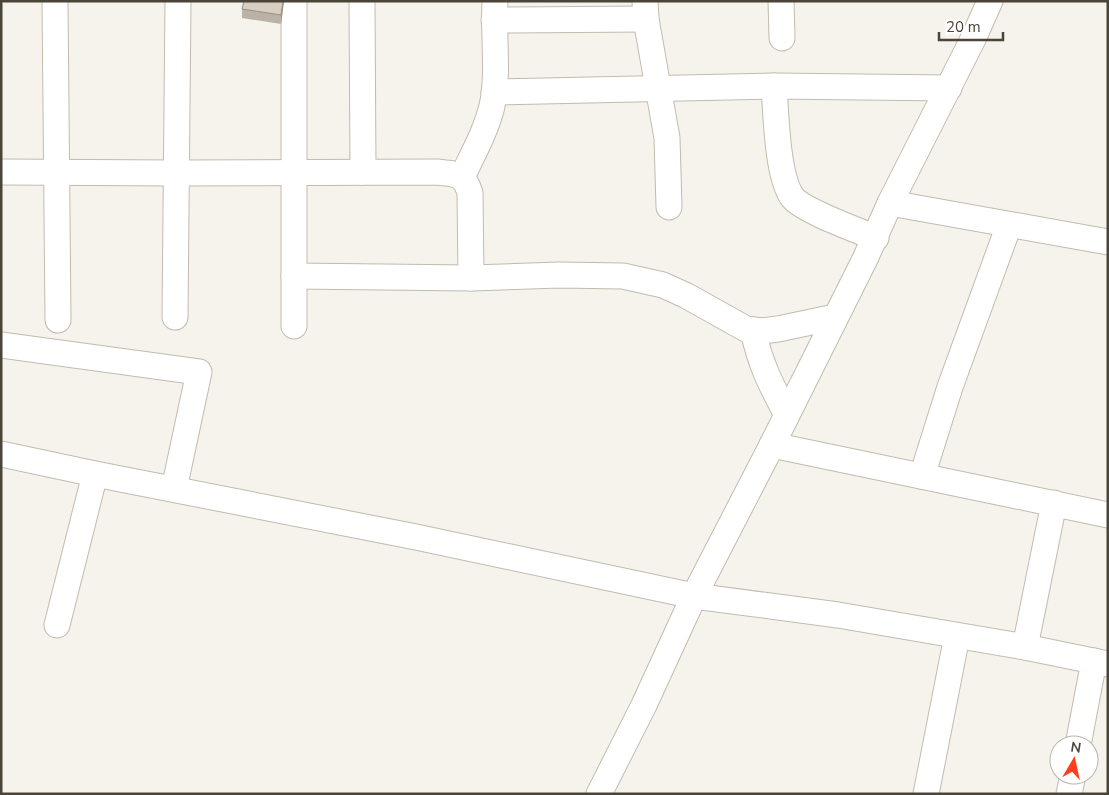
<svg xmlns="http://www.w3.org/2000/svg" width="1109" height="795" font-family="'Nunito Sans',sans-serif">
<rect width="100%" height="100%" fill="#f6f3ec"/>
<g fill="none" stroke-linecap="round" stroke-linejoin="round">
<defs>
<g id="minor">
<path d="M 55,1 L 58,320"/>
<path d="M 294,1 L 294,326"/>
<path d="M 362,1 L 363,172"/>
<path d="M 645,1 L 646,19 L 667,138 L 669,207"/>
<path d="M 781,1 L 782,38"/>
<path d="M 494,20 L 646,19"/>
<path d="M 774,86 C 776,113 777,178 793,198 C 804,211 857,230 876,238"/>
<path d="M 494,92 L 774,86 L 949,88"/>
<path d="M 1,172 L 176,173 L 437,172 C 456,174 464,173 470,193 L 471,278"/>
<path d="M 462,177 C 473,154 486,131 492,106 C 499,75 493,34 495,1"/>
<path d="M 890,203 L 1108,242"/>
<path d="M 294,276 L 471,278 L 559,275 L 623,276 L 663,285 L 687,296 L 746,329 L 761,331 L 778,329 L 835,317"/>
<path d="M 175,317 L 178,1"/>
<path d="M 753,330 C 760,364 771,385 787,415"/>
<path d="M 1,345 L 199,372 L 174,489"/>
<path d="M 772,445 L 1108,515"/>
<path d="M 1,454 L 95,474 L 416,537 L 694,596 L 838,615 L 1025,647 L 1108,664"/>
<path d="M 922,476 L 950,387 L 1009,225"/>
<path d="M 57,625 L 95,474"/>
<path d="M 1025,647 L 1054,503"/>
<path d="M 1078,745 L 1094,661"/>
<path d="M 599,794 L 644,705 L 694,596 L 772,445 L 865,259 L 890,203 L 974,37 L 990,1"/>
<path d="M 926,794 L 957,636"/>
<path d="M 1069,794 L 1073,775"/>
</g>
</defs>
<use href="#minor" stroke="#c2bbae" stroke-width="27"/>
<use href="#minor" stroke="#fff" stroke-width="25"/>
</g>
<path fill="#bab2a6" d="M 244,1 L 284,1 L 281,24 L 242,18 L 242,9 Z"/>
<path fill="#979187" d="M 283,1 L 284,1 L 281,24 L 281,15 Z"/>
<path fill="#d8cfc1" stroke="#979187" d="M 244,1 L 283,1 L 281,15 L 242,9 Z"/>
<rect width="1109" height="795" fill="none" stroke="#4b4439" stroke-width="5"/>
<g transform="translate(1074 760) rotate(9)"><circle r="24" fill="#ffffff" stroke="#b7b4b0"/>
<path d="M0-4L9 19L0 12L-9 19Z" fill="#fc3f1d"/>
<text y="-8" font-size="14" font-weight="bold" text-anchor="middle" fill="#4b4439">N</text>
</g>
<path d="M939 32v8h64v-8" fill="none" stroke="#4b4439" stroke-width="2.5"/>
<text x="946" y="32" font-size="15" fill="#4b4439" stroke="#ffffff" stroke-width="4" paint-order="stroke">20 m</text>
</svg>
